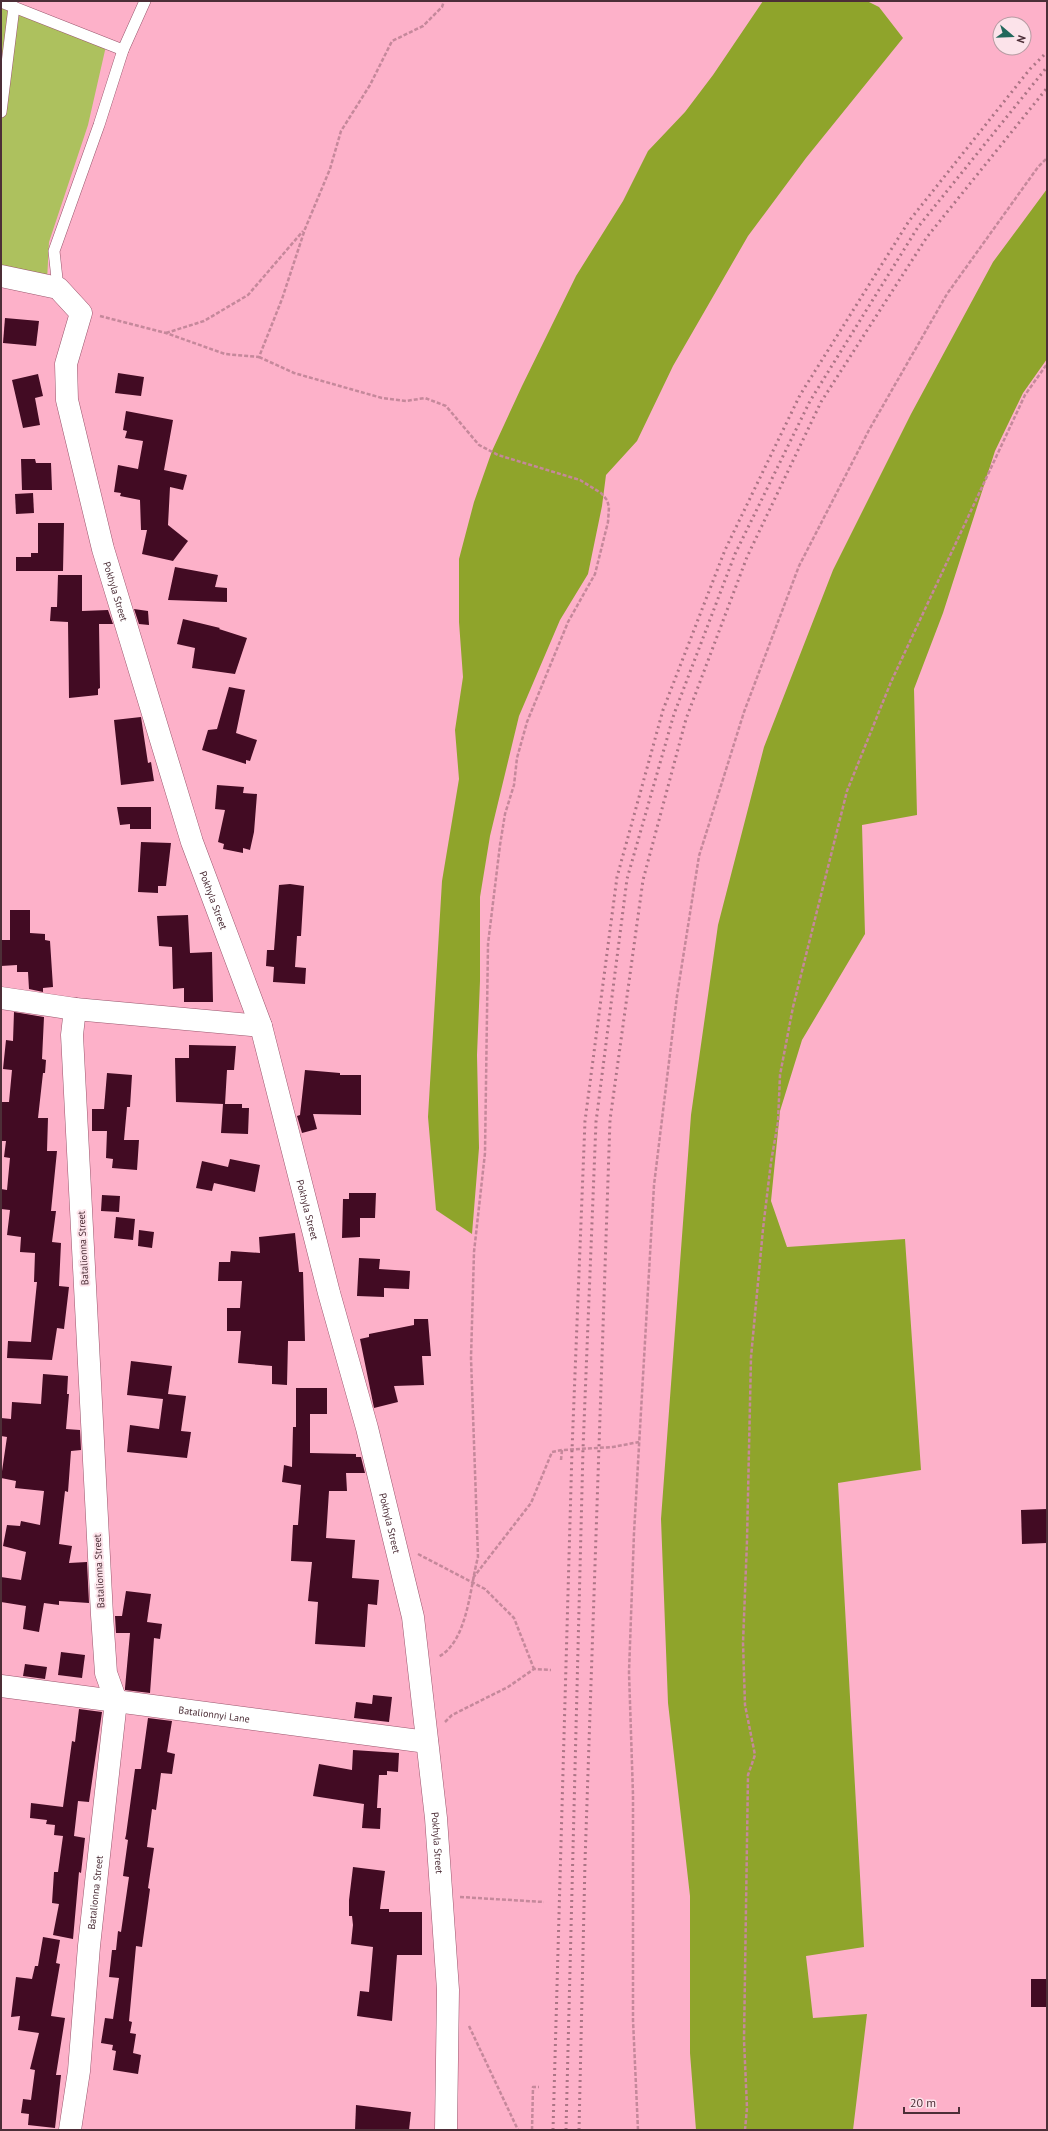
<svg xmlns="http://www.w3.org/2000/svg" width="1048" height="2131" font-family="'PT Sans',sans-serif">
<rect width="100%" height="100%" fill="#fdb1c9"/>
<path fill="#adc15e" d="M 1,6 L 106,46 L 88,125 L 49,242 L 47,281 L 1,272 Z"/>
<g fill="#8fa42b">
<path d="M 763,1 L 867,1 L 879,7 L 903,38 L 806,158 L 748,236 L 673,366 L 637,441 L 606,475 L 602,506 L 588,574 L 560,620 L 519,716 L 490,836 L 480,897 L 480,981 L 477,1055 L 479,1148 L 472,1234 L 436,1210 L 428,1117 L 442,881 L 459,779 L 455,730 L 463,677 L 459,622 L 459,559 L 474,502 L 492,451 L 522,386 L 576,276 L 623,201 L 648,151 L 685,112 L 713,75 Z"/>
<path d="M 1047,189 L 1047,359 L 1023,393 L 995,451 L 943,613 L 914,689 L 917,815 L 862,825 L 865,934 L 802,1040 L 780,1111 L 771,1201 L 787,1247 L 905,1239 L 921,1470 L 838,1483 L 864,1947 L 806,1956 L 813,2018 L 867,2014 L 853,2130 L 696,2130 L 690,2053 L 690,1896 L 668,1703 L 661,1519 L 691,1115 L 718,925 L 764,747 L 833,570 L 911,414 L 993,262 Z"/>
</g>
<g fill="#420b23">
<path d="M 5,318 L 39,321 L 36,346 L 3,343 Z"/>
<path d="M 118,373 L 144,377 L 141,396 L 115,393 Z"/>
<path d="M 38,374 L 43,396 L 35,398 L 40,425 L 23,428 L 12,380 Z"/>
<path d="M 126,411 L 173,420 L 164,470 L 187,475 L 183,490 L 170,487 L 168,525 L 188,541 L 173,561 L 142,554 L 147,530 L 141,530 L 140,500 L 120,496 L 121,493 L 114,492 L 118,465 L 138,469 L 143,441 L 125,438 L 127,431 L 123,430 Z"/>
<path d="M 21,459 L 35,459 L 36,463 L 51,463 L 52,490 L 22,490 Z"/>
<path d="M 33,493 L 34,513 L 16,514 L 15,494 Z"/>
<path d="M 38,523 L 64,523 L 63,571 L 16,571 L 16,557 L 31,557 L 31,553 L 38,553 Z"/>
<path d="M 175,567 L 218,575 L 215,587 L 227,588 L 227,602 L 168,600 Z"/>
<path d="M 58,575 L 82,575 L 82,611 L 108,610 L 113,624 L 99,624 L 100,688 L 98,689 L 98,695 L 69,698 L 68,622 L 50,621 L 51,607 L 57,607 Z"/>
<path d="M 134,609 L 148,611 L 149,625 L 139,624 Z"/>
<path d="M 183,619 L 220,628 L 219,629 L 247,638 L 235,674 L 192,668 L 195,648 L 177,644 Z"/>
<path d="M 229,687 L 245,690 L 236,733 L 257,740 L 250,761 L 246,760 L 246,764 L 202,750 L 208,730 L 217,729 Z"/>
<path d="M 141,717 L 148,763 L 151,762 L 154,781 L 121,785 L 114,720 Z"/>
<path d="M 217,785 L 244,787 L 243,793 L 257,794 L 254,832 L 250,850 L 243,848 L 243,853 L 223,849 L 224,844 L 218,842 L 225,810 L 215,809 Z"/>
<path d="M 117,807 L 151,807 L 151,829 L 130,829 L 130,824 L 120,825 Z"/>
<path d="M 141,842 L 171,843 L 166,886 L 158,886 L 158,893 L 138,892 Z"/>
<path d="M 290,884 L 304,886 L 301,936 L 297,936 L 295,967 L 306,968 L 305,984 L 273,982 L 274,967 L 266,966 L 267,950 L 274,950 L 279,885 Z"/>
<path d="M 10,910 L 30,910 L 30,933 L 45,934 L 45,940 L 50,941 L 53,987 L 43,988 L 43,992 L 29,989 L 28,972 L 17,972 L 17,965 L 1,966 L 1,940 L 10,940 Z"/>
<path d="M 188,915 L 190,953 L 212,952 L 213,1002 L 184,1002 L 184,988 L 173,989 L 172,947 L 159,946 L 157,916 Z"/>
<path d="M 14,1012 L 44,1017 L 42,1059 L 46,1060 L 45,1073 L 43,1073 L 38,1118 L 48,1118 L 47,1151 L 57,1151 L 51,1211 L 56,1211 L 52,1242 L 61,1243 L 59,1286 L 69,1287 L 64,1329 L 57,1328 L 52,1360 L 7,1358 L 8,1341 L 31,1342 L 37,1282 L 34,1282 L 35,1253 L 20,1252 L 21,1237 L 7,1235 L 10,1210 L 1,1209 L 1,1189 L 7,1190 L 10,1158 L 4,1157 L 6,1141 L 1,1141 L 1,1102 L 9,1102 L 12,1070 L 3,1069 L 6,1040 L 13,1041 Z"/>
<path d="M 189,1045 L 236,1046 L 234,1070 L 227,1070 L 225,1104 L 242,1104 L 242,1108 L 249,1108 L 248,1134 L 221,1133 L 223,1104 L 176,1102 L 175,1058 L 189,1058 Z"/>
<path d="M 305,1070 L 340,1073 L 340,1075 L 361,1075 L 361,1115 L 313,1114 L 317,1129 L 302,1133 L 297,1116 L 300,1115 Z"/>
<path d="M 107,1073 L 132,1075 L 130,1107 L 127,1107 L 124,1140 L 139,1140 L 137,1170 L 112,1168 L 113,1159 L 106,1158 L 107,1131 L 92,1131 L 92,1109 L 104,1109 Z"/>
<path d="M 230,1159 L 260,1165 L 255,1192 L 214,1183 L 212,1191 L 196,1188 L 202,1161 L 228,1167 Z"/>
<path d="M 349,1193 L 376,1193 L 375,1218 L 360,1218 L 360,1237 L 342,1238 L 343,1199 L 349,1199 Z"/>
<path d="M 102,1195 L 120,1196 L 119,1212 L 101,1211 Z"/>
<path d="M 116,1217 L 135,1219 L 133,1240 L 114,1238 Z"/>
<path d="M 139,1230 L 154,1232 L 152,1248 L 138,1246 Z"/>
<path d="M 295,1233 L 299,1272 L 303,1272 L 305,1341 L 288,1341 L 287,1385 L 272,1384 L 272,1366 L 238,1363 L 241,1331 L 227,1331 L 227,1308 L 240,1308 L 242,1281 L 218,1281 L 219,1262 L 230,1262 L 231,1251 L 260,1253 L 259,1237 Z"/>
<path d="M 359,1258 L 380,1259 L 379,1269 L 410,1271 L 409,1289 L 384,1288 L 384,1297 L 357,1296 Z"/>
<path d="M 414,1319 L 428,1319 L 431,1356 L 422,1356 L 424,1385 L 394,1386 L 398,1402 L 374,1408 L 360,1339 L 369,1337 L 369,1334 L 414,1325 Z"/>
<path d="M 131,1361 L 172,1366 L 168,1394 L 186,1396 L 181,1431 L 191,1432 L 187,1458 L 127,1452 L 130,1425 L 159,1429 L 163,1399 L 127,1395 Z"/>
<path d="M 43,1374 L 68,1376 L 67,1394 L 69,1394 L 66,1429 L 80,1430 L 81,1450 L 71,1451 L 68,1492 L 65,1491 L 59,1544 L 72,1546 L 69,1563 L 87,1562 L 89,1603 L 59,1601 L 59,1605 L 44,1603 L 39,1632 L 23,1629 L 26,1606 L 1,1602 L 1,1577 L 21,1580 L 26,1552 L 3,1546 L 7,1525 L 20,1526 L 21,1521 L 40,1525 L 44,1491 L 15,1488 L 16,1481 L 1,1478 L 7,1437 L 1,1436 L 1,1418 L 11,1419 L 12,1402 L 41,1404 Z"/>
<path d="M 296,1388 L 327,1388 L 327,1414 L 310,1414 L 310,1453 L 356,1454 L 356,1457 L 361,1457 L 365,1473 L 346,1473 L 347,1491 L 329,1491 L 326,1538 L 355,1540 L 352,1578 L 379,1580 L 377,1605 L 368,1604 L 365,1647 L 315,1644 L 318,1602 L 308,1601 L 312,1562 L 291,1561 L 293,1525 L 298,1525 L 301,1485 L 282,1482 L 284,1465 L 292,1467 L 293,1427 L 296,1427 Z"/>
<path d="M 1047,1509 L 1047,1543 L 1022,1544 L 1021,1510 Z"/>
<path d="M 126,1591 L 151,1594 L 147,1622 L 162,1624 L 160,1639 L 154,1638 L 150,1693 L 125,1690 L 125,1688 L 130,1633 L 116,1633 L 115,1616 L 122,1616 Z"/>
<path d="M 61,1652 L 85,1655 L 82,1678 L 58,1675 Z"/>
<path d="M 25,1664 L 47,1667 L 45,1679 L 23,1676 Z"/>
<path d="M 373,1695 L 392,1697 L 389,1722 L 354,1718 L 356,1702 L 372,1704 Z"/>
<path d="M 79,1709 L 102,1712 L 89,1802 L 78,1801 L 74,1836 L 85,1838 L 81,1873 L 79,1872 L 73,1939 L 53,1935 L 59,1904 L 52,1903 L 54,1872 L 58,1872 L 63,1836 L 54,1835 L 55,1825 L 46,1824 L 47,1820 L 30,1818 L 31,1803 L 63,1807 L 72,1741 L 75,1742 Z"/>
<path d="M 148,1718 L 172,1721 L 167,1752 L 175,1754 L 172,1774 L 161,1773 L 156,1810 L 152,1809 L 147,1847 L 154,1848 L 148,1888 L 150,1889 L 142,1947 L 136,1946 L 129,2021 L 132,2022 L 130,2033 L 136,2034 L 133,2053 L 141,2055 L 138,2074 L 113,2070 L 116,2051 L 112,2050 L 113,2045 L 101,2043 L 105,2018 L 113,2019 L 119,1978 L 109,1977 L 112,1950 L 116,1950 L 118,1931 L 121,1932 L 129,1877 L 123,1876 L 128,1840 L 125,1839 L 126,1835 L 135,1769 L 141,1769 Z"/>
<path d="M 353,1750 L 399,1753 L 398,1772 L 387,1771 L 387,1775 L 379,1775 L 377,1808 L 381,1808 L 380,1829 L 362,1828 L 364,1804 L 313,1796 L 319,1764 L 352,1770 Z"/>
<path d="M 353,1867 L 385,1871 L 380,1909 L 389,1909 L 389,1912 L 422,1912 L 422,1955 L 397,1955 L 392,2021 L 357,2016 L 360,1991 L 369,1992 L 373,1947 L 351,1944 L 353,1925 L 352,1916 L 349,1916 L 349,1900 Z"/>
<path d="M 43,1937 L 60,1940 L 56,1963 L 60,1964 L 51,2016 L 65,2018 L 56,2075 L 61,2075 L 55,2128 L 28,2125 L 29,2114 L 21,2113 L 23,2099 L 31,2100 L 35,2070 L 30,2069 L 39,2033 L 18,2030 L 20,2016 L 11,2017 L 16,1977 L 32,1979 L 35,1966 L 38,1966 Z"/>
<rect x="1031" y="1979" width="16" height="28"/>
<path d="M 356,2105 L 411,2112 L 409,2130 L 355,2130 Z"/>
</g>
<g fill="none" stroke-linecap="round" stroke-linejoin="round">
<defs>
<g id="service">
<path d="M 1,2 L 123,50 L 145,1"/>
<path d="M 1,112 L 14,7"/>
<path d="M 58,288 L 54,251 L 99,125 L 123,50"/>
</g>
<g id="minor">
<path id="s1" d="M 1,276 L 58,288 L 81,313 L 66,364 L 67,400 L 103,549 L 192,842 L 261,1026 L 329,1293 L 367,1428 L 413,1617 L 436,1818 L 448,1990 L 446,2130"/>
<path d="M 1,998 L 75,1009 L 261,1026"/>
<path id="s2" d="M 1,1686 L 427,1742"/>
<path id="s3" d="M 70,2130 L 79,2071 L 89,1946 L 116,1701 L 106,1673 L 102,1615 L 72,1035 L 75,1009"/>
</g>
</defs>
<use href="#service" stroke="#9a566d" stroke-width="12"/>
<use href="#minor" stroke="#9a566d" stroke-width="23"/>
<g stroke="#c5889b" stroke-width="2.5" stroke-dasharray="4 2" stroke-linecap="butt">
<path d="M 100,316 L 166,333 L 225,354 L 259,357 L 282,299 L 305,229 L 330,169 L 341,131 L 370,85 L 392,41 L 423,26 L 442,7 L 444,1"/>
<path d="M 166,333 L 204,321 L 248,295 L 303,231"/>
<path d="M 259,357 L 294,373 L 382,398 L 406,401 L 425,398 L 446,406 L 479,445 L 498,455 L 580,480 L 601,493 L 607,500 L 609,507 L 608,522 L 595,574 L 568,622 L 527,722 L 517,758 L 514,785 L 505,814 L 500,845 L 488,944 L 485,1153 L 474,1252 L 471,1358 L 478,1557 C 470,1586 468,1642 438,1657"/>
<path d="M 561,1460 L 562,1450 L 613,1447 L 639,1442"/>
<path d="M 418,1554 L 485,1589 L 514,1618 L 534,1669"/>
<path d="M 473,1578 L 531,1503 L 552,1452 L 562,1450"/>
<path d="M 445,1722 L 452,1715 L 508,1687 L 534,1669 L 551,1670"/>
<path d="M 460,1897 L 544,1902"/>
<path d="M 469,2026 L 518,2130"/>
<path d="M 532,2130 L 533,2087 L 539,2087"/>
<path d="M 638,2130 L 633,2020 L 633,1795 L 629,1672 L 634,1533 L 654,1185 L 677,996 L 699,856 L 744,712 L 799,566 L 869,430 L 947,294 L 1038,167 L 1047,158"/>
<path d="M 745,2130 L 747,2108 L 744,2040 L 748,1775 L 755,1755 L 745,1705 L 743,1643 L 747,1541 L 751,1357 L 763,1229 L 771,1162 L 778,1122 L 780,1075 L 793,1007 L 847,791 L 891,682 L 1025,395 L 1047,364"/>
</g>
<use href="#service" stroke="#fff" stroke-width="11"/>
<use href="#minor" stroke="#fff" stroke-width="22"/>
<g stroke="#ab7485" stroke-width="3" stroke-dasharray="2 4" stroke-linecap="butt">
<path d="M 553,2130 L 572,1450 L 585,1121 L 617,877 L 663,710 L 725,550 L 800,395 L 909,221 L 1030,69 L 1047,52"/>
<path d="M 566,2130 L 583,1449 L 596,1122 L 627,879 L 674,714 L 735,554 L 810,401 L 918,227 L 1047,67"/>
<path d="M 579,2130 L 585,1862 L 610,1120 L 643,880 L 686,719 L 747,557 L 821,402 L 927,237 L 1047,88"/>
</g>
</g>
<g text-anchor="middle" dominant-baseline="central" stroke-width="4" stroke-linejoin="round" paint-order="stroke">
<g font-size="10" fill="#4c2e37" stroke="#fce3ea">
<text stroke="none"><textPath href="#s1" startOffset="379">Pokhyla Street</textPath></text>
<text stroke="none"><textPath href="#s1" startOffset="703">Pokhyla Street</textPath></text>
<text stroke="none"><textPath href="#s1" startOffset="1027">Pokhyla Street</textPath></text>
<text transform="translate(83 1248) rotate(-93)">Batalionna Street</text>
<text stroke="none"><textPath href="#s1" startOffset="1351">Pokhyla Street</textPath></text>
<text transform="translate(99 1571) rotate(-93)">Batalionna Street</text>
<text stroke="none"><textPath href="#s2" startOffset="215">Batalionnyi Lane</textPath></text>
<text stroke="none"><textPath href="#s1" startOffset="1675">Pokhyla Street</textPath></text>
<text stroke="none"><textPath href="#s3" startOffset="239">Batalionna Street</textPath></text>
</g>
</g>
<rect width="1048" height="2131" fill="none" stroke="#4c2e37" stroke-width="4"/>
<g transform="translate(1012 36) rotate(109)"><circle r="19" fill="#fce3ea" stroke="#b69ba2"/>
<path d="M0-3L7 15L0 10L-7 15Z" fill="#22685c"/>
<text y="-6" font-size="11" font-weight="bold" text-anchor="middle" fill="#4c2e37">N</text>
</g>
<path d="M904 2107v6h55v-6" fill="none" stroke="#4c2e37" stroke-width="2"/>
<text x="910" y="2107" font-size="12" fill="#4c2e37" stroke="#fce3ea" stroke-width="3" paint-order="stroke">20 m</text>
</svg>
